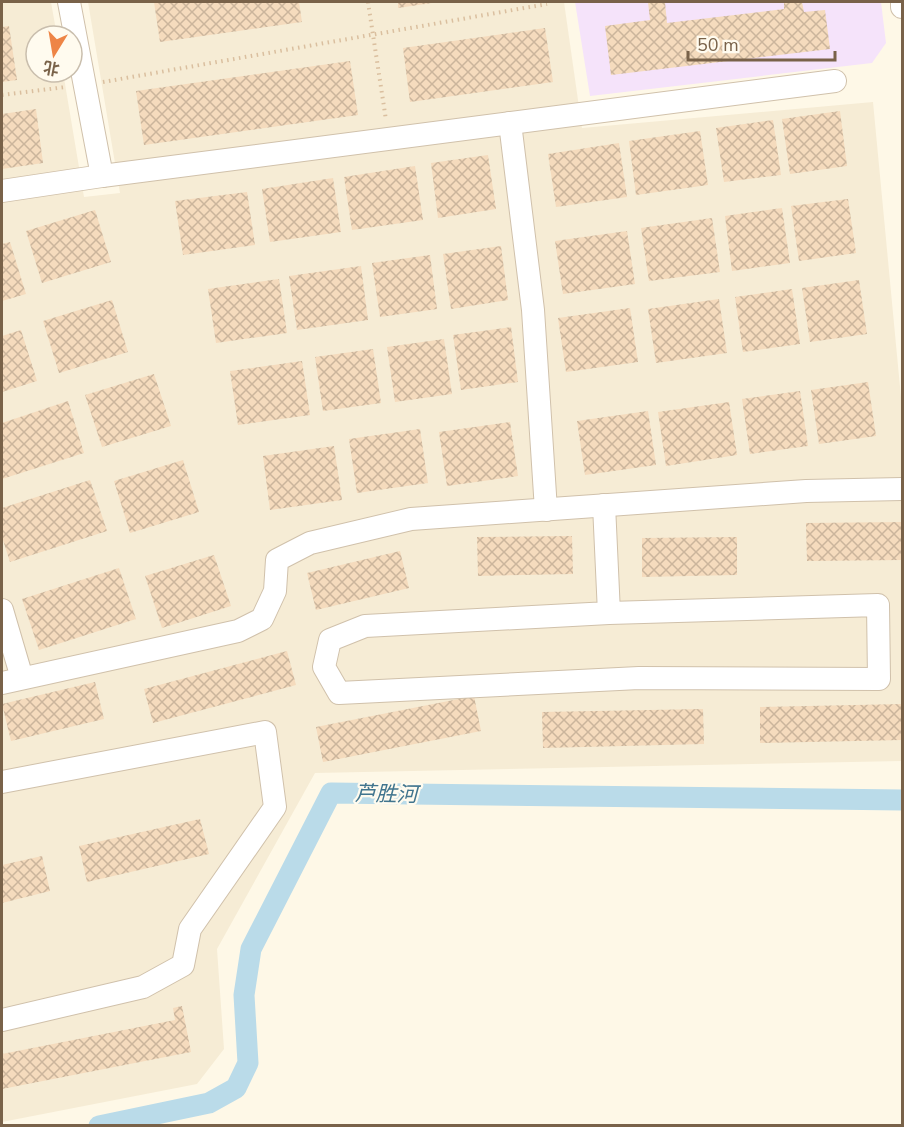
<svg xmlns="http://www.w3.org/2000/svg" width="904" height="1127" font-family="'Nunito Sans','Noto Sans SC',sans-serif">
<defs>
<pattern id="building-cross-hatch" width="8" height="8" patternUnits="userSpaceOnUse" patternTransform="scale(1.5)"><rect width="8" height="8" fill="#f5dbbd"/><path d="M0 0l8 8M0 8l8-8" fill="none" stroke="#cbb59c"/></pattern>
</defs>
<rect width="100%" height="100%" fill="#fef8e7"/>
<path fill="#f6ecd5" d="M 2,2 L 51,2 L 57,36 L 36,36 L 36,72 L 63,72 L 84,197 L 120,193 L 88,2 L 564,2 L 582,128 L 873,102 L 902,408 L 902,761 L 315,773 L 217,949 L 224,1049 L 197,1084 L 2,1122 Z"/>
<path fill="#f5e3fa" d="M 575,2 L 881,2 L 886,43 L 872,63 L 590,96 Z"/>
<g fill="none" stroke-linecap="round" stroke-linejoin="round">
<path stroke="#badbe9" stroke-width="21" d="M 99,1126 L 209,1103 L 236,1088 L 248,1063 L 244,995 L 251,949 L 331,793 L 902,800"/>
</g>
<g fill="url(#building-cross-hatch)">
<path d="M 154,2 L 299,2 L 302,22 L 160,42 Z"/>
<path d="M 398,2 L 432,2 L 432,3 L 398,8 Z"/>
<path d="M 648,2 L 665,2 L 667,23 L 784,9 L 784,2 L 802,2 L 804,12 L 825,10 L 830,49 L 611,75 L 605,26 L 650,20 Z"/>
<path d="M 9,26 L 17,80 L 2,82 L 2,27 Z"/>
<path d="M 545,28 L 553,82 L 410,102 L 403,48 Z"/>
<path d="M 350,61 L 358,115 L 144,145 L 136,91 Z"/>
<path d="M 36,109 L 43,163 L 2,169 L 2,114 Z"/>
<path d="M 840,111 L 847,166 L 790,174 L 782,119 Z"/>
<path d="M 773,120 L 781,175 L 724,182 L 716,128 Z"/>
<path d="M 700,131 L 708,185 L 636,195 L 629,141 Z"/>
<path d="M 619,143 L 627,197 L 556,207 L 548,154 Z"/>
<path d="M 488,155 L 496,209 L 438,218 L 431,163 Z"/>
<path d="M 415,166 L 423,220 L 352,230 L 344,177 Z"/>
<path d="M 333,178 L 341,232 L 270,242 L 262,189 Z"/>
<path d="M 247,192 L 255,245 L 183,255 L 175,201 Z"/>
<path d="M 848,199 L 856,253 L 799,261 L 791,206 Z"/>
<path d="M 782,208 L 790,263 L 732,271 L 725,216 Z"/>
<path d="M 95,210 L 111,262 L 42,283 L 26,231 Z"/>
<path d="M 712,218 L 720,272 L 649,281 L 641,228 Z"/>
<path d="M 627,231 L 635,284 L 563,294 L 555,241 Z"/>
<path d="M 10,242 L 26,294 L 2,301 L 2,244 Z"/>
<path d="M 501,246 L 508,300 L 451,309 L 443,254 Z"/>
<path d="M 430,255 L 437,309 L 380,317 L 372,263 Z"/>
<path d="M 361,266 L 368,320 L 297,330 L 289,276 Z"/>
<path d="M 279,279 L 287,333 L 216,343 L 208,289 Z"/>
<path d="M 859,280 L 867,334 L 810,342 L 802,288 Z"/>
<path d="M 792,289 L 800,344 L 743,352 L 735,297 Z"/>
<path d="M 719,299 L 727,353 L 656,363 L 648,309 Z"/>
<path d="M 112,300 L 128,352 L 59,373 L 43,321 Z"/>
<path d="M 630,308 L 638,362 L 566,372 L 558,318 Z"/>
<path d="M 511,327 L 518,382 L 461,390 L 453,335 Z"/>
<path d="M 21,330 L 37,381 L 2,392 L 2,336 Z"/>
<path d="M 444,339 L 452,394 L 395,402 L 387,347 Z"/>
<path d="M 373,349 L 381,403 L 323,411 L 315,357 Z"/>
<path d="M 302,361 L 310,415 L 238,425 L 230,371 Z"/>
<path d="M 154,374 L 171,426 L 102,447 L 85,395 Z"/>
<path d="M 868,382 L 876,436 L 819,444 L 811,390 Z"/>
<path d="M 800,391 L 808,446 L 750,454 L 742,399 Z"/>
<path d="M 68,401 L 84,453 L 2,479 L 2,423 Z"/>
<path d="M 729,402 L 737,455 L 666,466 L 658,412 Z"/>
<path d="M 648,411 L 656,465 L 585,475 L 577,421 Z"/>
<path d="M 510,422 L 518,476 L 447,486 L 439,432 Z"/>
<path d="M 420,429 L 428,483 L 357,493 L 349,439 Z"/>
<path d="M 334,446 L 342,500 L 270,510 L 263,456 Z"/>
<path d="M 183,460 L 199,512 L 130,533 L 114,481 Z"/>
<path d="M 90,480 L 107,531 L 10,562 L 2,537 L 2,508 Z"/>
<path d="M 901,522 L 902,560 L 807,561 L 806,523 Z"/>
<path d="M 572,536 L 573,574 L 478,576 L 477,537 Z"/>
<path d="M 737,537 L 737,575 L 642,577 L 642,538 Z"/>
<path d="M 400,551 L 409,588 L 316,610 L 307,573 Z"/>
<path d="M 214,555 L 231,606 L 162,628 L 145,576 Z"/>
<path d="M 119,568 L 136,619 L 39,650 L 22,599 Z"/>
<path d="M 287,651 L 296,685 L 153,723 L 144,689 Z"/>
<path d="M 95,682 L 104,719 L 11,741 L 2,704 Z"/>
<path d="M 474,696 L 481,731 L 323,762 L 316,727 Z"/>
<path d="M 902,704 L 902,740 L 760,743 L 760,707 Z"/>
<path d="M 703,709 L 704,744 L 543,748 L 542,712 Z"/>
<path d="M 200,819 L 209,854 L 87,882 L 79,846 Z"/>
<path d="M 42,856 L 50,891 L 2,903 L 2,865 Z"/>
<path d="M 182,1006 L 191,1052 L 2,1089 L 2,1054 L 175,1020 L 173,1008 Z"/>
</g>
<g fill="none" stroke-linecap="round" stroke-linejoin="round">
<defs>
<g id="minor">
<path d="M 902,2 L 902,7"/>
<path d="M 510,123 L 533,310 L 546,510"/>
<path d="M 102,176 L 835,81"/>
<path d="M 2,191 L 102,176 L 69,2"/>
<path d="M 604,505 L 609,613 L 365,626 L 330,640 L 324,667 L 339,693 L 639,678 L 879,679 L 878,605 L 609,613"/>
<path d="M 2,610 L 22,678"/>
<path d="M 2,683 L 238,631 L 262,619 L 275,591 L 277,560 L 310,543 L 411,519 L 806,491 L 902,489"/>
<path d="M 2,782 L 265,732 L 275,807 L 190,929 L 183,965 L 143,987 L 2,1020"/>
</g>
</defs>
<use href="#minor" stroke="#d0c1ab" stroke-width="24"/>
<g stroke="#dabf9f" stroke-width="4" stroke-dasharray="1.5 4.5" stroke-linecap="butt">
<path d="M 368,2 L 386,120"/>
<path d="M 103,82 L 547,4"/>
<path d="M 2,95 L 66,87"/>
</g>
<use href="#minor" stroke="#fff" stroke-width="22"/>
</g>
<g text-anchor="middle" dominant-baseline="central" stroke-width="4.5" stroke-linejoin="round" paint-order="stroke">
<g font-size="21" font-style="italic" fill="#41758e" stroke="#fffbef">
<text transform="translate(386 794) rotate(1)">芦胜河</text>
</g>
</g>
<rect width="904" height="1127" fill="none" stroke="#796249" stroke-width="6"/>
<g transform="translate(54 54) rotate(191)"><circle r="28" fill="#fffbef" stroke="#c9bead" stroke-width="1.5"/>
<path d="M0-4.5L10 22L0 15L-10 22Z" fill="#ee8546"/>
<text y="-9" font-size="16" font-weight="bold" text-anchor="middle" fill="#796249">北</text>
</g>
<path d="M688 51v9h147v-9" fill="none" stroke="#796249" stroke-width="3"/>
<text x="697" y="51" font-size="18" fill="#796249" stroke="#fffbef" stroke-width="4.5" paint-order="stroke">50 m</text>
</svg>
